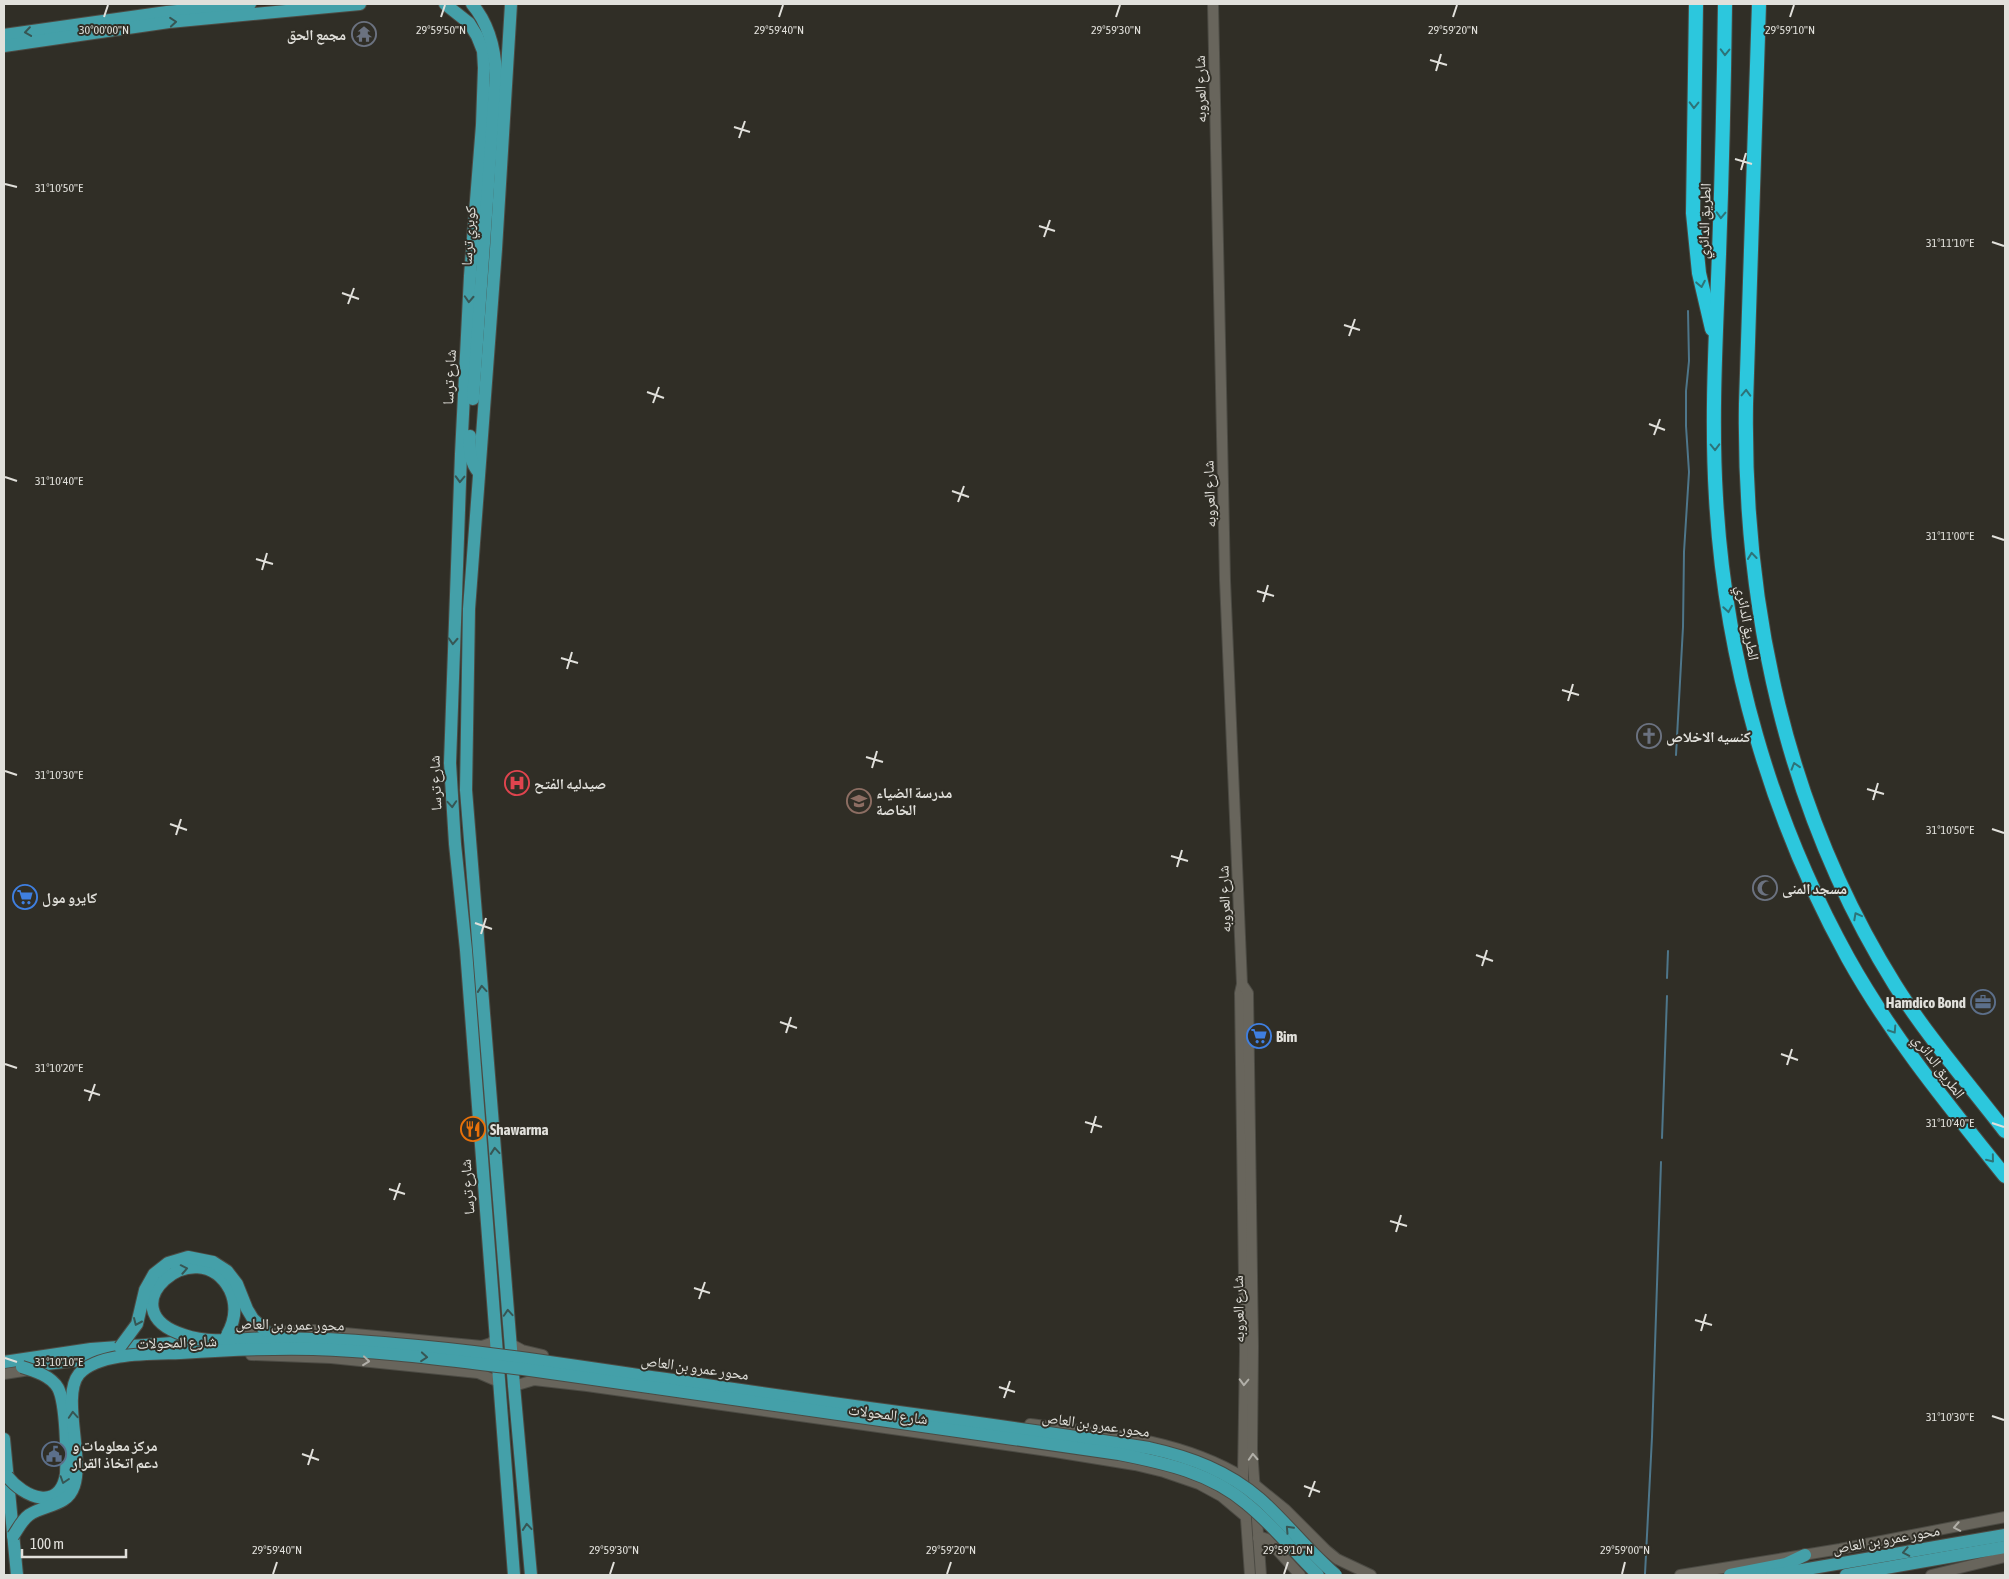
<svg xmlns="http://www.w3.org/2000/svg" width="2009" height="1579" font-family="'Asap Condensed','Noto Naskh Arabic',sans-serif">
<rect width="100%" height="100%" fill="#302e26"/>
<g fill="none" stroke-linecap="round" stroke-linejoin="round">
<g stroke="#4e768a" stroke-width="2">
<path d="M 1676,755 L 1683,627 L 1684,552 L 1689,472 L 1686,426 L 1686,391 L 1689,361 L 1688,311"/>
<path d="M 1667,978 L 1668,951"/>
<path d="M 1662,1138 L 1667,996"/>
<path d="M 1645,1574 L 1652,1437 L 1661,1162"/>
</g>
<defs>
<g id="minor">
<path d="M 1213,4 L 1225,580 L 1242,984 L 1240,993 L 1245,1351 L 1243,1477 L 1250,1575"/>
<path d="M 1242,984 L 1248,993 L 1253,1346 L 1252,1450 L 1261,1575"/>
<path d="M 239,1334 L 313,1330 L 482,1346 L 491,1343 L 495,1339"/>
<path d="M 511,1344 L 522,1350 L 543,1355"/>
<path d="M 251,1355 L 331,1358 L 478,1373 L 499,1382"/>
<path d="M 4,1374 L 30,1370"/>
<path d="M 514,1386 L 534,1380 L 587,1386 L 1055,1452 L 1135,1465 L 1164,1472 L 1199,1484 L 1221,1496 L 1246,1517"/>
<path d="M 1030,1424 C 1103,1433 1179,1438 1243,1477"/>
<path d="M 1254,1484 L 1286,1510 L 1326,1550 L 1337,1559 L 1371,1575"/>
<path d="M 1258,1538 L 1261,1537 L 1267,1539 L 1300,1575"/>
<path d="M 1680,1575 L 1840,1549 L 2005,1517"/>
<path d="M 1931,1575 L 2005,1557"/>
</g>
<g id="major">
<path d="M 445,4 L 469,23 L 477,36 L 483,51 L 484,68 L 482,125 L 470,276 L 461,454 L 450,763 L 455,844 L 466,950 L 514,1575"/>
<path d="M 472,4 C 489,24 495,48 496,74 L 473,399"/>
<path d="M 511,4 L 496,249 L 469,609 L 466,790 L 514,1386 L 531,1575"/>
<path d="M 4,35 L 167,12 L 250,4"/>
<path d="M 4,46 L 169,22 L 360,4"/>
<path d="M 470,436 C 469,451 470,462 479,473"/>
<path d="M 4,1362 L 91,1349 L 200,1341"/>
<path d="M 38,1365 L 105,1357"/>
<path d="M 4,1439 L 17,1575"/>
<path d="M 1730,1575 L 1786,1564 L 1805,1555"/>
<path d="M 1772,1575 L 2005,1535"/>
<path d="M 1846,1575 L 2005,1547"/>
</g>
<g id="highway">
<path d="M 1696,4 L 1693,213 L 1699,273 L 1712,329"/>
<path d="M 1725,4 C 1724,87 1722,171 1719,254 C 1716,335 1711,417 1716,498 C 1725,659 1770,817 1848,958 C 1892,1037 1949,1106 2005,1176"/>
<path d="M 1759,4 L 1746,404 C 1743,608 1786,810 1895,985 C 1927,1036 1968,1083 2005,1131"/>
</g>
</defs>
<use href="#minor" stroke="#4c4b44" stroke-width="12"/>
<use href="#major" stroke="#4c4b44" stroke-width="14"/>
<use href="#highway" stroke="#4c4b44" stroke-width="16"/>
<use href="#minor" stroke="#68655c" stroke-width="10"/>
<use href="#major" stroke="#44a0a9" stroke-width="12"/>
<use href="#highway" stroke="#2cc7dd" stroke-width="14"/>
<defs>
<g id="major-bridge">
<path d="M 227,1335 C 235,1321 237,1305 230,1290 C 197,1228 104,1310 184,1335 C 210,1344 239,1339 266,1338 C 285,1338 305,1339 325,1339 C 348,1340 372,1342 395,1344 C 495,1352 594,1369 693,1383 C 845,1406 998,1424 1149,1448 C 1190,1457 1228,1471 1260,1499 C 1287,1523 1309,1552 1336,1575"/>
<path d="M 120,1347 L 137,1324 L 145,1290 L 154,1274 L 168,1263 L 188,1257 L 213,1262 L 227,1271 L 237,1284 L 247,1309 L 253,1319 L 266,1331"/>
<path d="M 7,1476 C 24,1498 60,1512 66,1474 C 67,1456 66,1403 58,1388 C 51,1376 35,1371 22,1367"/>
<path d="M 13,1536 C 18,1529 22,1520 29,1515 C 45,1504 67,1507 74,1486 C 84,1457 61,1396 79,1374 C 99,1352 152,1354 180,1353 C 225,1350 268,1348 313,1349 C 383,1351 453,1361 523,1369 L 1119,1454 C 1165,1463 1211,1473 1247,1504 C 1273,1525 1294,1552 1318,1575"/>
</g>
</defs>
<use href="#major-bridge" stroke="#4c4b44" stroke-width="14" stroke-linecap="butt"/>
<use href="#major-bridge" stroke="#44a0a9" stroke-width="12"/>
</g>
<defs><path id="oneway-chevron" d="M-2-3.5L2.5 0L-2 3.5" fill="none" stroke-width="1.6" stroke-linecap="round" stroke-linejoin="round" transform="scale(1.25)"/></defs>
<g stroke="#375654">
<use href="#oneway-chevron" transform="translate(173 22) rotate(-5)"/>
<use href="#oneway-chevron" transform="translate(28 32) rotate(172)"/>
<use href="#oneway-chevron" transform="translate(469 299) rotate(93)"/>
<use href="#oneway-chevron" transform="translate(460 479) rotate(92)"/>
<use href="#oneway-chevron" transform="translate(453 641) rotate(93)"/>
<use href="#oneway-chevron" transform="translate(452 804) rotate(86)"/>
<use href="#oneway-chevron" transform="translate(482 989) rotate(-95)"/>
<use href="#oneway-chevron" transform="translate(495 1151) rotate(-95)"/>
<use href="#oneway-chevron" transform="translate(184 1269) rotate(-11)"/>
<use href="#oneway-chevron" transform="translate(508 1313) rotate(-94)"/>
<use href="#oneway-chevron" transform="translate(137 1322) rotate(114)"/>
<use href="#oneway-chevron" transform="translate(424 1357) rotate(5)"/>
<use href="#oneway-chevron" transform="translate(73 1415) rotate(-94)"/>
<use href="#oneway-chevron" transform="translate(64 1480) rotate(108)"/>
<use href="#oneway-chevron" transform="translate(527 1527) rotate(-95)"/>
<use href="#oneway-chevron" transform="translate(1289 1529) rotate(-133)"/>
<use href="#oneway-chevron" transform="translate(1906 1552) rotate(169)"/>
</g>
<g stroke="#2e7378">
<use href="#oneway-chevron" transform="translate(1725 52) rotate(91)"/>
<use href="#oneway-chevron" transform="translate(1694 105) rotate(91)"/>
<use href="#oneway-chevron" transform="translate(1721 215) rotate(92)"/>
<use href="#oneway-chevron" transform="translate(1701 284) rotate(79)"/>
<use href="#oneway-chevron" transform="translate(1746 393) rotate(-88)"/>
<use href="#oneway-chevron" transform="translate(1715 447) rotate(89)"/>
<use href="#oneway-chevron" transform="translate(1752 556) rotate(-96)"/>
<use href="#oneway-chevron" transform="translate(1728 609) rotate(81)"/>
<use href="#oneway-chevron" transform="translate(1795 766) rotate(-107)"/>
<use href="#oneway-chevron" transform="translate(1857 916) rotate(-118)"/>
<use href="#oneway-chevron" transform="translate(1893 1030) rotate(57)"/>
<use href="#oneway-chevron" transform="translate(1991 1159) rotate(51)"/>
</g>
<g stroke="#b1afa8">
<use href="#oneway-chevron" transform="translate(366 1361) rotate(6)"/>
<use href="#oneway-chevron" transform="translate(1244 1382) rotate(92)"/>
<use href="#oneway-chevron" transform="translate(1253 1457) rotate(-93)"/>
<use href="#oneway-chevron" transform="translate(1957 1527) rotate(169)"/>
</g>
<path fill="none" stroke="#e1e0db" stroke-width="2" d="M 104,17 L 108,5M 441,17 L 445,5M 779,17 L 783,5M 1116,17 L 1120,5M 1453,17 L 1457,5M 1790,17 L 1794,5M 1430,60 L 1447,65M 1436,71 L 1441,54M 734,127 L 750,132M 739,138 L 745,121M 1735,159 L 1752,164M 1741,170 L 1746,153M 5,184 L 17,187M 1039,226 L 1055,231M 1044,237 L 1050,220M 1992,242 L 2004,246M 342,293 L 359,299M 348,304 L 354,288M 1344,325 L 1360,330M 1349,336 L 1355,319M 647,392 L 664,398M 653,403 L 659,387M 1649,424 L 1665,430M 1654,435 L 1660,419M 5,477 L 17,481M 952,491 L 969,497M 958,502 L 964,486M 1992,536 L 2004,540M 256,559 L 273,564M 262,570 L 267,553M 1257,591 L 1274,596M 1263,602 L 1268,585M 561,658 L 578,663M 567,669 L 572,652M 1562,690 L 1579,695M 1568,701 L 1573,684M 866,757 L 883,762M 872,768 L 877,751M 5,771 L 17,775M 1867,789 L 1884,794M 1873,800 L 1878,783M 170,824 L 187,830M 1992,829 L 2004,833M 176,835 L 181,819M 1171,856 L 1188,861M 1177,867 L 1182,850M 475,923 L 492,929M 481,934 L 486,918M 1476,955 L 1493,961M 1482,966 L 1487,950M 780,1022 L 797,1028M 786,1033 L 791,1017M 1781,1054 L 1798,1060M 5,1064 L 17,1068M 1787,1065 L 1792,1049M 84,1090 L 100,1095M 89,1101 L 95,1084M 1085,1122 L 1102,1127M 1992,1123 L 2004,1127M 1091,1133 L 1096,1116M 389,1189 L 405,1194M 394,1200 L 400,1183M 1390,1221 L 1407,1226M 1396,1232 L 1401,1215M 694,1288 L 710,1293M 699,1299 L 705,1282M 1695,1320 L 1712,1325M 1701,1331 L 1706,1314M 5,1358 L 17,1362M 999,1387 L 1015,1392M 1004,1398 L 1010,1381M 1992,1416 L 2004,1420M 302,1454 L 319,1460M 308,1465 L 313,1449M 1304,1486 L 1320,1492M 1309,1497 L 1315,1481M 273,1574 L 277,1562M 610,1574 L 614,1562M 947,1574 L 951,1562M 1284,1574 L 1288,1562M 1622,1574 L 1625,1562"/>
<defs>
<symbol id="temple-ring" viewBox="-11 -11 22 22"><circle r="9.5" fill="#302e26" stroke="#6b7280" stroke-width="1.5"/><path d="M0-6L5-2H3V0L6.5 2.5H4V6H1.5V3h-3V6H-4V2.5H-6.5L-3 0V-2H-5Z" fill="#6b7280"/></symbol>
<symbol id="church-ring" viewBox="-11 -11 22 22"><circle r="9.5" fill="#302e26" stroke="#6b7280" stroke-width="1.5"/><path d="M-1.2-6h2.4v3.5h3.3v2.4h-3.3V6h-2.4V-.1h-3.3v-2.4h3.3Z" fill="#6b7280"/></symbol>
<symbol id="hospital-ring" viewBox="-11 -11 22 22"><circle r="9.5" fill="#302e26" stroke="#e0444e" stroke-width="1.5"/><path d="M-5-5h3v3.5h4V-5h3V5h-3V1.5h-4V5h-3Z" fill="#e0444e"/></symbol>
<symbol id="school-ring" viewBox="-11 -11 22 22"><circle r="9.5" fill="#302e26" stroke="#8d6e63" stroke-width="1.5"/><path d="M0-5L7-2L0 1L-7-2ZM-4 1L0 2.5L4 1V4Q0 6-4 4Z" fill="#8d6e63"/></symbol>
<symbol id="mosque-ring" viewBox="-11 -11 22 22"><circle r="9.5" fill="#302e26" stroke="#6b7280" stroke-width="1.5"/><path d="M3.5-4.9A6 6 0 1 0 3.5 4.9A5 5 0 1 1 3.5-4.9Z" fill="#6b7280"/></symbol>
<symbol id="supermarket-ring" viewBox="-11 -11 22 22"><circle r="9.5" fill="#302e26" stroke="#3f7fe0" stroke-width="1.5"/><path d="M-6-5.5h2.5l.6 2H6L4.5 2H-2.5L-4.4-4H-6ZM-1.5 3.2a1.3 1.3 0 1 0 .1 0ZM3 3.2a1.3 1.3 0 1 0 .1 0Z" fill="#3f7fe0"/></symbol>
<symbol id="office-ring" viewBox="-11 -11 22 22"><circle r="9.5" fill="#302e26" stroke="#5c6f8a" stroke-width="1.5"/><path d="M-6-3h4V-5.5h4V-3h4V5H-6ZM-1-4.5V-3h2v-1.5ZM-6 0V1H6V0Z" fill="#5c6f8a"/></symbol>
<symbol id="restaurant-ring" viewBox="-11 -11 22 22"><circle r="9.5" fill="#302e26" stroke="#e8710a" stroke-width="1.5"/><path d="M-5-6h1v4h1v-4h1v4h1v-4h1v5L-1.5 .5V6h-2V.5L-5-1ZM5-6V6H3V1.5H1.5Q1.5-4 5-6Z" fill="#e8710a"/></symbol>
<symbol id="civic-ring" viewBox="-11 -11 22 22"><circle r="9.5" fill="#302e26" stroke="#5c6f8a" stroke-width="1.5"/><path d="M-.6-6.5H3V-4.5H.6V-3L4-1V1h2V6H-6V1h2V-1L-.6-3ZM-1.2 2.5V6h2.4V2.5Z" fill="#5c6f8a"/></symbol>
</defs>
<g fill-rule="evenodd">
<use href="#temple-ring" x="350" y="20" width="28" height="28"/>
<use href="#church-ring" x="1635" y="722" width="28" height="28"/>
<use href="#hospital-ring" x="503" y="769" width="28" height="28"/>
<use href="#school-ring" x="845" y="787" width="28" height="28"/>
<use href="#mosque-ring" x="1751" y="874" width="28" height="28"/>
<use href="#supermarket-ring" x="11" y="883" width="28" height="28"/>
<use href="#office-ring" x="1969" y="988" width="28" height="28"/>
<use href="#supermarket-ring" x="1245" y="1022" width="28" height="28"/>
<use href="#restaurant-ring" x="459" y="1115" width="28" height="28"/>
<use href="#civic-ring" x="40" y="1440" width="28" height="28"/>
</g>
<g text-anchor="middle" dominant-baseline="central" stroke-width="4" stroke-linejoin="round" paint-order="stroke">
<g font-size="15" font-weight="bold" fill="#e1e0db" stroke="#302e26" text-anchor="start">
<text x="346" y="34" text-anchor="end">مجمع الحق</text>
<text x="1666" y="736">كنسيه الاخلاص</text>
<text x="534" y="783">صيدليه الفتح</text>
<text x="876" y="792">مدرسة الضياء<tspan x="876" dy="17">الخاصة</tspan></text>
<text x="1782" y="888">مسجد المنى</text>
<text x="42" y="897">كايرو مول</text>
<text x="1966" y="1002" text-anchor="end">Hamdico Bond</text>
<text x="1276" y="1036">Bim</text>
<text x="490" y="1129">Shawarma</text>
<text x="72" y="1445">مركز معلومات و<tspan x="72" dy="17">دعم اتخاذ القرار</tspan></text>
</g>
<g font-size="15" fill="#e1e0db" stroke="#302e26">
<text transform="translate(1200 89) rotate(-91)">شارع العروبه</text>
<text transform="translate(1704 221) rotate(-88)">الطريق الدائري</text>
<text transform="translate(468 236) rotate(-86)">كوبري ترسا</text>
<text transform="translate(449 377) rotate(-87)">شارع ترسا</text>
<text transform="translate(1209 494) rotate(-92)">شارع العروبه</text>
<text transform="translate(1748 623) rotate(80)">الطريق الدائري</text>
<text transform="translate(435 783) rotate(-92)">شارع ترسا</text>
<text transform="translate(1224 899) rotate(-92)">شارع العروبه</text>
<text transform="translate(1939 1066) rotate(53)">الطريق الدائري</text>
<text transform="translate(467 1187) rotate(-94)">شارع ترسا</text>
<text transform="translate(1238 1309) rotate(-91)">شارع العروبه</text>
<text transform="translate(290 1324) rotate(1)">محور عمرو بن العاص</text>
<text transform="translate(177 1342) rotate(-2)">شارع المحولات</text>
<text transform="translate(695 1367) rotate(8)">محور عمرو بن العاص</text>
<text transform="translate(888 1414) rotate(7)">شارع المحولات</text>
<text transform="translate(1096 1424) rotate(8)">محور عمرو بن العاص</text>
<text transform="translate(1886 1539) rotate(-10)">محور عمرو بن العاص</text>
</g>
</g>
<g font-size="12" text-anchor="middle" fill="#e1e0db" stroke="#302e26" stroke-width="4" stroke-linejoin="round" paint-order="stroke">
<text x="104" y="34">30°00'00"N</text>
<text x="441" y="34">29°59'50"N</text>
<text x="779" y="34">29°59'40"N</text>
<text x="1116" y="34">29°59'30"N</text>
<text x="1453" y="34">29°59'20"N</text>
<text x="1790" y="34">29°59'10"N</text>
<text x="59" y="192">31°10'50"E</text>
<text x="1950" y="247">31°11'10"E</text>
<text x="59" y="485">31°10'40"E</text>
<text x="1950" y="540">31°11'00"E</text>
<text x="59" y="779">31°10'30"E</text>
<text x="1950" y="834">31°10'50"E</text>
<text x="59" y="1072">31°10'20"E</text>
<text x="1950" y="1127">31°10'40"E</text>
<text x="59" y="1366">31°10'10"E</text>
<text x="1950" y="1421">31°10'30"E</text>
<text x="277" y="1554">29°59'40"N</text>
<text x="614" y="1554">29°59'30"N</text>
<text x="951" y="1554">29°59'20"N</text>
<text x="1288" y="1554">29°59'10"N</text>
<text x="1625" y="1554">29°59'00"N</text>
</g>
<rect width="2009" height="1579" fill="none" stroke="#e1e0db" stroke-width="10"/>
<path d="M22 1549v8h104v-8" fill="none" stroke="#e1e0db" stroke-width="2.5"/>
<text x="30" y="1549" font-size="15" fill="#e1e0db" stroke="#302e26" stroke-width="4" paint-order="stroke">100 m</text>
</svg>
